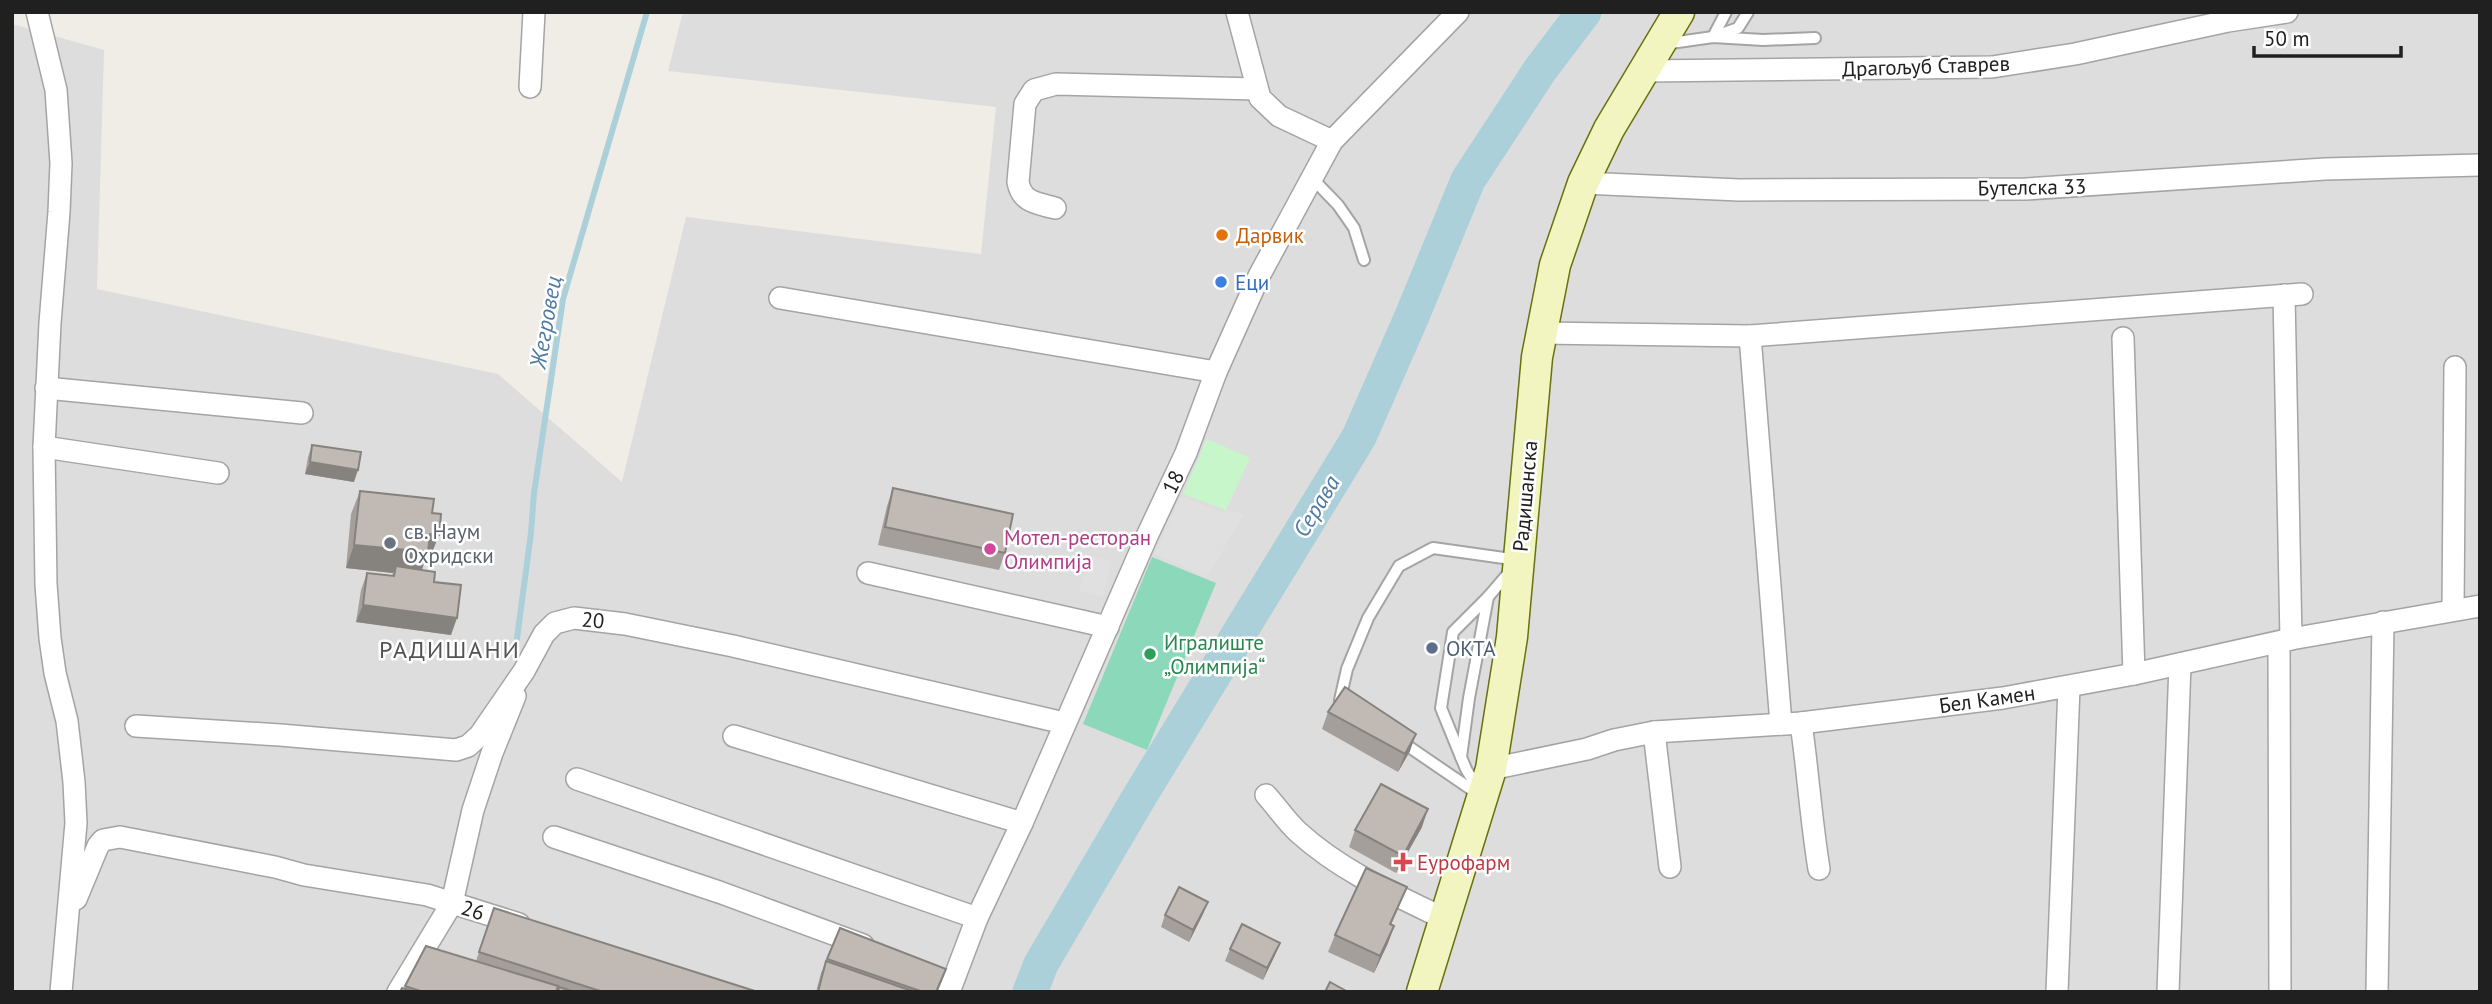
<svg xmlns="http://www.w3.org/2000/svg" width="2492" height="1004" font-family="'PT Sans',sans-serif">
<rect width="100%" height="100%" fill="#f0ede7"/>
<path fill="#dedddd" d="M 683,12 L 2480,12 L 2480,992 L 12,992 L 12,24 L 104,50 L 97,289 L 498,374 L 622,482 L 686,217 L 981,254 L 996,107 L 668,71 Z"/>
<path fill="#c8f6cb" d="M 1207,439 L 1250,458 L 1226,510 L 1183,494 Z"/>
<path fill="#8bd9ba" d="M 1152,557 L 1216,583 L 1147,750 L 1083,724 Z"/>
<g fill="#e0e0e0">
<path d="M 1181,496 L 1222,512 L 1234,511 L 1244,515 L 1207,577 L 1155,554 Z"/>
<path d="M 1089,555 L 1112,561 L 1103,597 L 1079,591 Z"/>
</g>
<g fill="none" stroke-linecap="round" stroke-linejoin="round">
<path stroke="#abd0da" stroke-width="6" d="M 516,646 L 531,533 L 534,493 L 563,299 L 647,12"/>
<path stroke="#abd0da" stroke-width="35" d="M 1030,992 L 1041,964 L 1141,794 L 1359,437 L 1412,316 L 1468,180 L 1540,70 L 1584,12"/>
<defs>
<g id="lane">
<path d="M 1719,35 L 1738,28 L 1748,12"/>
<path d="M 1713,37 L 1726,12"/>
<path d="M 1664,44 L 1713,37 L 1763,40 L 1815,38"/>
<path d="M 1311,177 L 1338,205 L 1354,228 L 1364,260"/>
<path d="M 1342,701 L 1340,700 L 1347,669 L 1368,618 L 1399,566 L 1433,548 L 1518,560"/>
<path d="M 1399,740 L 1481,796"/>
<path d="M 1461,757 L 1441,708 L 1453,632 L 1488,597"/>
<path d="M 1478,789 L 1466,769 L 1461,757 L 1469,698 L 1488,597 L 1512,569"/>
</g>
<g id="street">
<path d="M 37,12 L 56,90 L 61,163 L 59,212 L 50,323 L 44,447 L 46,584 L 50,638 L 55,673 L 67,721 L 74,782 L 76,823 L 61,992"/>
<path d="M 1237,12 L 1260,98 L 1279,116 L 1332,141"/>
<path d="M 1645,71 L 1992,67 L 2075,54 L 2228,21 L 2287,12"/>
<path d="M 530,87 L 534,12"/>
<path d="M 1583,183 L 1739,190 L 2026,189 L 2325,169 L 2480,165"/>
<path d="M 1055,208 C 1037,203 1022,203 1018,182 L 1025,104 L 1034,90 L 1056,84 L 1256,89"/>
<path d="M 2284,295 L 2291,639"/>
<path d="M 780,298 L 1216,372"/>
<path d="M 1541,333 L 1750,336 L 2302,294"/>
<path d="M 1750,336 L 1781,724"/>
<path d="M 2123,338 L 2134,674"/>
<path d="M 46,388 L 302,413"/>
<path d="M 44,447 L 218,473"/>
<path d="M 868,573 L 1108,627"/>
<path d="M 2453,610 L 2455,367"/>
<path d="M 2279,643 L 2280,992"/>
<path d="M 1801,723 C 1808,772 1811,820 1819,869"/>
<path d="M 136,726 L 280,735 L 456,750 L 468,746 L 480,735 L 524,671 L 544,634 L 555,623 L 574,618 L 625,624 L 733,646 L 1064,723"/>
<path d="M 1654,732 L 1670,867"/>
<path d="M 734,736 L 1022,823"/>
<path d="M 1491,769 L 1587,749 L 1614,740 L 1654,732 L 1801,723 L 2003,698 L 2134,674 L 2291,639 L 2480,606"/>
<path d="M 577,779 L 977,918"/>
<path d="M 1266,795 C 1277,807 1286,821 1298,832 C 1341,871 1393,894 1445,919"/>
<path d="M 554,837 L 719,892 L 863,945"/>
<path d="M 76,899 L 98,846 L 103,840 L 120,837 L 275,867 L 304,875 L 427,895 L 519,924"/>
<path d="M 398,992 L 452,903 L 473,810 L 492,753 L 515,696"/>
<path d="M 949,992 L 977,918 L 1022,823 L 1147,536 L 1186,453 L 1216,372 L 1259,276 L 1332,141 L 1458,12"/>
<path d="M 2057,992 L 2069,687"/>
<path d="M 2168,992 L 2180,664"/>
<path d="M 2377,992 L 2383,622"/>
</g>
<path id="secondary" d="M 1422,992 L 1491,769 L 1512,637 L 1537,357 L 1555,265 L 1583,183 L 1609,129 L 1679,12"/>
</defs>
<use href="#lane" stroke="#a4a4a4" stroke-width="14"/>
<use href="#street" stroke="#a4a4a4" stroke-width="24"/>
<use href="#secondary" stroke="#68710d" stroke-width="33"/>
<use href="#lane" stroke="#fff" stroke-width="10"/>
<use href="#street" stroke="#fff" stroke-width="21"/>
<use href="#secondary" stroke="#f3f5c0" stroke-width="30"/>
</g>
<g fill="#a59f9b">
<path d="M 312,445 L 354,482 L 305,474 L 308,457 Z"/>
<path d="M 893,488 L 1005,553 L 999,570 L 878,545 L 887,506 Z"/>
<path d="M 360,491 L 432,513 L 430,558 L 426,557 L 422,570 L 434,582 L 451,635 L 356,622 L 361,590 L 367,573 L 392,576 L 393,573 L 346,568 L 351,514 Z"/>
<path d="M 1328,712 L 1410,751 L 1398,772 L 1322,729 Z"/>
<path d="M 1422,827 L 1396,873 L 1349,847 L 1355,830 Z"/>
<path d="M 1400,904 L 1391,925 L 1394,926 L 1388,943 L 1374,973 L 1328,952 L 1335,935 Z"/>
<path d="M 494,908 L 758,992 L 558,992 L 558,991 L 557,990 L 556,992 L 400,992 L 404,988 L 405,986 L 476,961 Z"/>
<path d="M 1203,914 L 1189,942 L 1161,927 L 1165,915 Z"/>
<path d="M 1230,949 L 1275,955 L 1263,980 L 1225,961 Z"/>
<path d="M 827,959 L 937,992 L 816,992 L 821,973 Z"/>
</g>
<g fill="#86827e">
<path d="M 310,462 L 358,470 L 354,482 L 305,474 Z"/>
<path d="M 430,534 L 439,535 L 430,558 L 426,557 L 420,575 L 396,566 L 393,573 L 346,568 L 354,545 Z"/>
<path d="M 363,605 L 457,618 L 451,635 L 356,622 Z"/>
<path d="M 1416,734 L 1410,751 L 1398,772 L 1405,754 Z"/>
<path d="M 1428,809 L 1422,827 L 1396,873 L 1403,856 Z"/>
<path d="M 1208,902 L 1203,914 L 1189,942 L 1193,930 Z"/>
<path d="M 1394,926 L 1388,943 L 1374,973 L 1380,956 Z"/>
<path d="M 1280,943 L 1275,955 L 1263,980 L 1267,968 Z"/>
</g>
<g fill="#c0b9b4" stroke="#86827e" stroke-width="2">
<path d="M 312,445 L 361,452 L 358,470 L 310,462 Z"/>
<path d="M 893,488 L 1013,514 L 1005,553 L 885,527 Z"/>
<path d="M 360,491 L 434,499 L 432,513 L 441,514 L 440,526 L 439,535 L 430,534 L 428,552 L 354,545 Z"/>
<path d="M 396,566 L 435,572 L 434,582 L 461,585 L 457,618 L 363,605 L 367,573 L 394,576 Z"/>
<path d="M 1345,687 L 1416,734 L 1405,754 L 1328,712 Z"/>
<path d="M 1381,784 L 1428,809 L 1403,856 L 1355,830 Z"/>
<path d="M 1366,868 L 1407,887 L 1390,924 L 1394,926 L 1380,956 L 1335,935 Z"/>
<path d="M 1179,887 L 1208,902 L 1193,930 L 1165,915 Z"/>
<path d="M 494,908 L 758,992 L 603,992 L 479,952 Z"/>
<path d="M 1242,924 L 1280,943 L 1267,968 L 1230,949 Z"/>
<path d="M 840,928 L 946,969 L 936,992 L 923,992 L 827,959 Z"/>
<path d="M 426,946 L 558,986 L 556,992 L 423,992 L 405,986 Z"/>
<path d="M 826,961 L 915,992 L 818,992 Z"/>
<path d="M 1330,982 L 1348,992 L 1325,992 Z"/>
<path d="M 559,987 L 575,992 L 558,992 Z"/>
<path d="M 402,988 L 415,992 L 400,992 Z"/>
</g>
<circle fill="#e8710a" stroke="#fff" stroke-width="2.5" cx="1222" cy="235" r="7"/>
<circle fill="#3f7fe0" stroke="#fff" stroke-width="2.5" cx="1221" cy="282" r="7"/>
<circle fill="#6b7280" stroke="#fff" stroke-width="2.5" cx="390" cy="543" r="7"/>
<circle fill="#d1479c" stroke="#fff" stroke-width="2.5" cx="990" cy="549" r="7"/>
<circle fill="#5c6f8a" stroke="#fff" stroke-width="2.5" cx="1432" cy="648" r="7"/>
<circle fill="#2e9e5b" stroke="#fff" stroke-width="2.5" cx="1150" cy="654" r="7"/>
<path fill="#e0444e" stroke="#fff" stroke-width="2.5" d="M1399.5 851.5h7v7h7v7h-7v7h-7v-7h-7v-7h7z"/>
<g text-anchor="middle" dominant-baseline="central" stroke-width="5" stroke-linejoin="round" paint-order="stroke">
<g font-size="21" fill="#202020" stroke="#fff">
<text transform="translate(1926 66) rotate(-2)">Драгољуб Ставрев</text>
<text transform="translate(2032 187) rotate(-1)">Бутелска 33</text>
<text transform="translate(1173 482) rotate(-64)">18</text>
<text transform="translate(1525 496) rotate(-85)">Радишанска</text>
<text transform="translate(593 620) rotate(5)">20</text>
<text transform="translate(1987 699) rotate(-8)">Бел Камен</text>
<text transform="translate(473 910) rotate(17)">26</text>
</g>
<g font-size="21" fill="#c56008" stroke="#fff" text-anchor="start">
<text x="1236" y="235">Дарвик</text>
</g>
<g font-size="21" fill="#366cbe" stroke="#fff" text-anchor="start">
<text x="1235" y="282">Еци</text>
</g>
<g font-size="21" fill="#5b616d" stroke="#fff" text-anchor="start">
<text x="404" y="531">св. Наум<tspan x="404" dy="24">Охридски</tspan></text>
</g>
<g font-size="21" fill="#b23c85" stroke="#fff" text-anchor="start">
<text x="1004" y="537">Мотел-ресторан<tspan x="1004" dy="24">Олимпија</tspan></text>
</g>
<g font-size="21" fill="#27864d" stroke="#fff" text-anchor="start">
<text x="1164" y="642">Игралиште<tspan x="1164" dy="24">„Олимпија“</tspan></text>
</g>
<g font-size="21" fill="#4e5e75" stroke="#fff" text-anchor="start">
<text x="1446" y="648">ОКТА</text>
</g>
<g font-size="21" fill="#be3a42" stroke="#fff" text-anchor="start">
<text x="1417" y="862">Еурофарм</text>
</g>
<g font-size="23" font-style="italic" fill="#4f7aa2" stroke="#fff">
<text transform="translate(545 322) rotate(-80)">Жегровец</text>
<text transform="translate(1316 506) rotate(-59)">Серава</text>
</g>
<g font-size="24" letter-spacing="2" fill="#535353" stroke="#fff">
<text x="450" y="649">РАДИШАНИ</text>
</g>
</g>
<rect width="2492" height="1004" fill="none" stroke="#202020" stroke-width="28"/>
<path d="M2254 46v10h147v-10" fill="none" stroke="#202020" stroke-width="3.5"/>
<text x="2264" y="46" font-size="21" fill="#202020" stroke="#ffffff" stroke-width="5" paint-order="stroke">50 m</text>
</svg>
